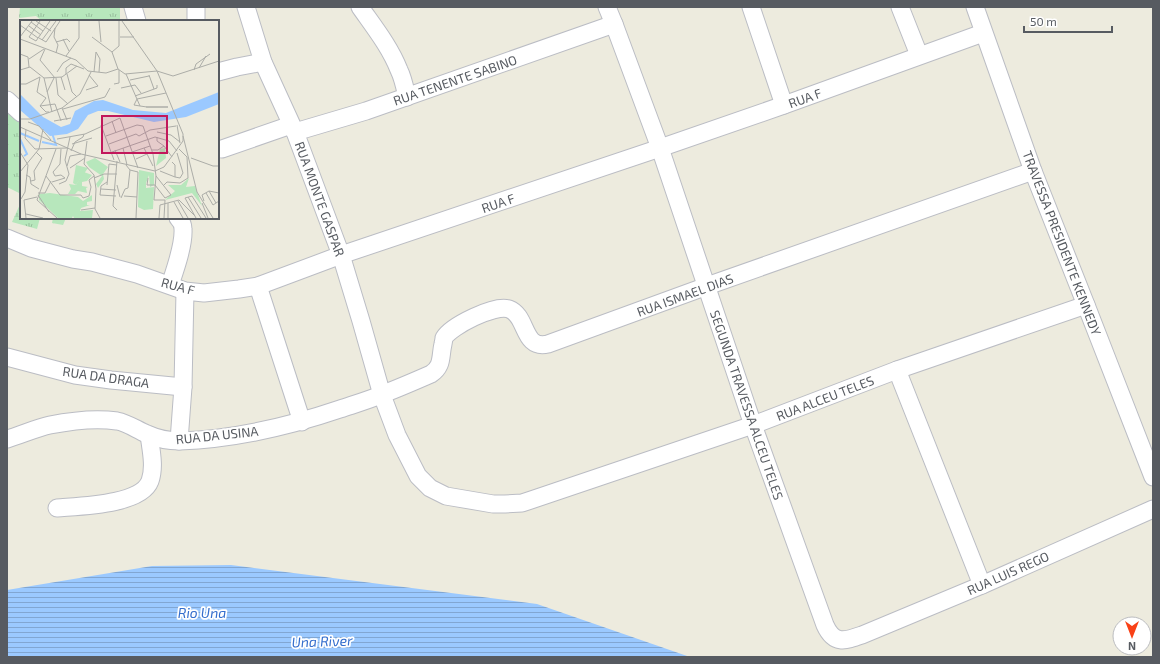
<svg xmlns="http://www.w3.org/2000/svg" width="1160" height="664" font-family="'Exo 2',sans-serif">
<defs>
<pattern id="grass-tufts" width="24" height="20" patternUnits="userSpaceOnUse"><rect width="24" height="20" fill="#b7e7bc"/><path d="M3 7l-1-3M5 7V3M7 7l1-3M15 17l-1-3M17 17v-4M19 17l1-3" fill="none" stroke="#98be9c"/></pattern>
<pattern id="water-rules" width="6" height="5" patternUnits="userSpaceOnUse"><rect width="6" height="5" fill="#9bc9ff"/><path d="M0 2.5h6" fill="none" stroke="#81a6d2"/></pattern>
</defs>
<rect width="100%" height="100%" fill="#edebde"/>
<g fill="url(#grass-tufts)">
<path d="M 20,7 L 120,7 L 120,21 L 42,21 L 36,16 L 19,18 Z"/>
<path d="M 7,111 L 21,123 L 21,194 L 7,187 Z"/>
<path d="M 21,202 L 21,218 L 40,218 L 37,229 L 12,222 Z"/>
<path d="M 53,218 L 66,218 L 63,225 L 52,223 Z"/>
</g>
<path fill="url(#water-rules)" d="M 231,565 L 537,604 L 690,657 L 7,657 L 7,590 L 152,566 Z"/>
<g fill="none" stroke-linecap="round" stroke-linejoin="round">
<defs>
<g id="minor">
<path d="M 133,7 L 137,21"/>
<path d="M 196,7 L 196,21"/>
<path d="M 246,7 L 263,62 L 295,132 L 341,255 L 361,321 L 382,395 L 397,435 L 418,476 L 430,488 L 446,496 L 493,504 L 505,504 L 522,503 L 534,499 L 753,425 L 897,370 L 1086,305"/>
<path d="M 360,7 C 374,27 390,47 399,70 C 403,78 405,88 407,97"/>
<path d="M 607,7 L 614,24 L 660,148 L 753,425 L 825,625 C 834,645 845,641 862,635 L 982,585 L 1153,509"/>
<path d="M 751,7 L 784,105"/>
<path d="M 900,7 L 919,55"/>
<path d="M 975,7 L 1033,171 L 1086,305 L 1153,477"/>
<path d="M 218,72 L 237,67 L 263,62"/>
<path d="M 7,100 L 21,113"/>
<path d="M 295,132 L 366,111 L 614,24"/>
<path d="M 222,149 L 291,125"/>
<path d="M 7,238 L 31,248 L 73,259 L 92,262 L 137,274 L 185,291 L 204,293 L 239,289 L 258,286 L 341,255 L 660,148 L 784,105 L 983,33"/>
<path d="M 170,285 C 175,270 184,245 183,229 C 183,224 181,221 178,218"/>
<path d="M 258,286 L 302,422"/>
<path d="M 7,357 L 75,375 L 111,380 L 183,387"/>
<path d="M 897,370 L 982,585"/>
<path d="M 7,439 C 21,435 36,428 50,425 C 70,421 97,418 117,421 C 128,423 137,430 147,434 C 158,439 169,441 180,441 C 236,439 287,427 340,409 C 355,404 369,400 383,394 C 399,388 415,381 431,374 C 443,366 440,357 443,344 C 443,344 444,339 444,338 C 451,326 495,304 509,309 C 528,316 522,350 548,344 L 707,286 L 1033,171"/>
<path d="M 179,441 L 183,387 L 185,291"/>
<path d="M 57,508 C 80,506 141,505 150,481 C 155,467 151,450 149,435"/>
</g>
</defs>
<use href="#minor" stroke="#bbbdc4" stroke-width="19"/>
<use href="#minor" stroke="#fff" stroke-width="17"/>
</g>
<g text-anchor="middle" dominant-baseline="central" stroke-width="3.5" stroke-linejoin="round" paint-order="stroke">
<g font-size="13" fill="#575b61" stroke="#fff">
<text transform="translate(455 80) rotate(-19)">RUA TENENTE SABINO</text>
<text transform="translate(805 98) rotate(-20)">RUA F</text>
<text transform="translate(320 199) rotate(70)">RUA MONTE GASPAR</text>
<text transform="translate(498 203) rotate(-19)">RUA F</text>
<text transform="translate(1062 243) rotate(69)">TRAVESSA PRESIDENTE KENNEDY</text>
<text transform="translate(178 286) rotate(15)">RUA F</text>
<text transform="translate(685 295) rotate(-20)">RUA ISMAEL DIAS</text>
<text transform="translate(106 377) rotate(8)">RUA DA DRAGA</text>
<text transform="translate(825 398) rotate(-21)">RUA ALCEU TELES</text>
<text transform="translate(747 405) rotate(71)">SEGUNDA TRAVESSA ALCEU TELES</text>
<text transform="translate(217 435) rotate(-6)">RUA DA USINA</text>
<text transform="translate(1008 573) rotate(-24)">RUA LUIS REGO</text>
</g>
<g font-size="14" font-style="italic" fill="#346ecd" stroke="#fff">
<text x="202" y="612">Rio Una</text>
<text transform="translate(322 641) rotate(-2)">Una River</text>
</g>
</g>
<g transform="translate(20 20)">
<rect width="199" height="199" fill="#edebde"/>
<path d="M 145,128 L 146,138 L 136,146 L 140,129 ZM 75,138 L 88,147 L 83,154 L 84,159 L 78,168 L 76,164 L 82,156 L 69,147 L 66,142 ZM 119,150 L 134,153 L 134,165 L 130,167 L 129,155 L 126,163 L 126,168 L 134,167 L 133,189 L 124,190 L 118,187 ZM 64,152 L 72,155 L 67,161 L 62,162 L 62,166 L 68,167 L 66,168 L 67,173 L 58,171 L 55,174 L 48,174 L 51,169 L 49,164 L 56,165 ZM 169,158 L 166,167 L 175,166 L 182,186 L 172,173 L 145,180 L 155,171 L 148,165 L 161,165 ZM 72,171 L 72,181 L 67,182 L 67,185 L 70,185 L 61,188 L 60,191 L 73,190 L 72,198 L 54,198 L 53,196 L 52,198 L 38,198 L 19,180 L 19,174 L 30,173 L 58,177 L 63,181 L 72,175 Z" fill="#b7e7bc"/>
<path d="M 56,145 L 68,148 L 56,165 L 53,163 Z" fill="#b7e7bc"/>
<path d="M 199,72 L 199,84 L 166,97 L 134,102 L 88,91 L 78,91 L 68,95 L 58,109 L 47,114 L 30,116 L 0,90 L 0,74 L 23,97 L 41,107 L 50,104 L 55,91 L 74,81 L 83,80 L 113,90 L 146,93 Z" fill="#9bc9ff"/>
<path fill="none" stroke="#9bc9ff" stroke-width="2" d="M 0,113 L 19,121M 0,119 L 7,134 L 4,136M 22,122 L 36,125 L 32,113"/>
<path fill="none" stroke="#acada8" stroke-width="1" d="M 16,1 L 31,11M 20,1 L 9,17 L 16,21 L 30,1M 79,1 L 81,22M 102,1 L 137,51 L 163,114 L 163,121M 11,2 L 23,11M 0,5 L 18,18M 9,6 L 21,15M 35,8 L 34,17 L 38,25 L 36,33M 0,17 L 12,1M 72,17 L 92,32 L 98,49M 100,17 L 114,17M 19,18 L 26,22 L 40,1M 0,19 L 56,40 L 68,51 L 86,53 L 98,49M 43,19 L 49,31M 22,20 L 36,1M 36,22 L 47,19 L 50,22M 25,29 L 20,40 L 35,58M 92,32 L 99,26 L 99,1M 0,34 L 8,37 L 9,47M 46,36 L 59,18 L 59,1M 9,39 L 24,29M 179,48 L 186,36M 98,49 L 105,54 L 137,51 L 153,56 L 199,41M 0,50 L 10,47 L 24,58 L 32,92M 174,50 L 176,44 L 190,34M 37,52 L 43,43 L 51,38M 74,52 L 76,32 L 80,39 L 79,52M 46,54 L 46,48 L 51,44 L 64,49M 47,54 L 52,72 L 57,77M 106,54 L 120,86 L 127,87 L 148,87 L 126,87M 129,55 L 134,69M 41,57 L 45,70M 24,58 L 42,57 L 57,46M 36,58 L 38,75 L 48,84M 110,60 L 129,56M 0,64 L 6,64 L 20,57 L 17,72 L 26,78 L 20,86 L 26,92 L 29,92M 94,64 L 99,63 L 99,50M 101,68 L 115,65 L 121,73M 66,70 L 78,66 L 69,55M 27,72 L 34,58M 115,76 L 137,68 L 137,65M 117,79 L 146,73M 117,79 L 114,85 L 120,86M 20,86 L 35,84 L 41,101M 42,88 L 47,100M 43,89 L 85,77 L 90,68M 0,99 L 10,99 L 42,88 L 60,74 L 71,52M 34,101 L 51,98M 92,101 L 96,113M 8,102 L 19,106 L 31,120M 81,105 L 94,140M 157,105 L 160,123M 0,107 L 61,134 L 135,151 L 144,147 L 163,121M 6,110 L 5,118 L 15,129 L 47,128M 137,112 L 151,115 L 160,122M 86,116 L 117,105 L 123,106 L 133,134 L 136,156 L 151,175 L 145,178M 163,116 L 177,172 L 193,198M 137,117 L 137,121 L 144,126M 37,119 L 65,114 L 100,98 L 118,148M 67,121 L 64,144 L 74,155 L 76,169 L 75,189 L 80,198M 52,124 L 72,118M 89,124 L 116,114 L 119,116 L 130,110 L 156,106M 103,128 L 107,145M 124,128 L 133,146M 36,129 L 17,180 L 37,198M 41,129 L 40,144 L 33,152 L 35,156 L 41,155 L 45,158M 95,130 L 100,142M 132,130 L 138,130 L 144,126 L 152,137M 51,131 L 55,122 L 63,117 L 64,114M 0,132 L 8,145 L 5,172 L 1,179M 92,132 L 135,117 L 149,121 L 157,131M 112,132 L 130,126M 171,138 L 193,146 L 199,146M 116,139 L 127,134M 97,141 L 93,186 L 97,190M 106,145 L 110,150 L 118,152 L 116,198M 47,146 L 50,136 L 61,134M 50,148 L 65,138M 140,151 L 155,157 L 155,145 L 152,142M 0,152 L 19,129 L 23,109M 6,155 L 10,157 L 11,164 L 19,169M 26,156 L 40,175 L 61,175 L 63,178 L 69,176 L 71,167 L 69,160 L 74,156M 136,156 L 134,180 L 145,180 L 144,198M 155,157 L 160,158 L 163,153 L 157,133M 74,158 L 84,154 L 97,154M 128,158 L 127,165 L 135,165 L 145,178M 11,161 L 15,160 L 14,151 L 22,138 L 16,132M 32,162 L 45,158M 87,162 L 81,166 L 80,175 L 96,176M 39,164 L 46,161 L 49,154 L 45,140 L 50,117M 87,165 L 89,144 L 97,145M 97,165 L 100,177M 144,165 L 147,162 L 160,163 L 168,158 L 167,137 L 159,129M 81,169 L 96,170M 189,171 L 196,183M 18,173 L 25,173 L 31,161M 186,173 L 193,185 L 199,181M 18,175 L 29,192M 104,176 L 117,177M 168,177 L 181,198M 101,178 L 105,169 L 108,168 L 110,150M 158,181 L 168,198M 184,181 L 182,175 L 189,171 L 199,173M 154,182 L 163,198M 182,183 L 188,198M 61,190 L 75,188M 6,194 L 23,198M 6,198 L 4,180 L 17,177M 139,198 L 140,185 L 159,180 L 175,196M 148,198 L 148,183M 176,198 L 165,178 L 172,176 L 186,198"/>
<path fill="#c2185b" fill-opacity="0.15" stroke="#c2185b" stroke-width="2" d="M 82,96 L 147,96 L 147,133 L 82,133 Z"/>
<rect width="199" height="199" fill="none" stroke="#575b61" stroke-width="2"/>
</g>
<rect width="1160" height="664" fill="none" stroke="#575b61" stroke-width="16"/>
<g transform="translate(1132 636) rotate(180)"><circle r="19" fill="#ffffff" stroke="#bcbdc0"/>
<path d="M0-3L7 15L0 10L-7 15Z" fill="#f94117"/>
<text y="-6" font-size="11" font-weight="bold" text-anchor="middle" fill="#575b61">N</text>
</g>
<path d="M1024 26v6h88v-6" fill="none" stroke="#575b61" stroke-width="2"/>
<text x="1030" y="26" font-size="12" fill="#575b61" stroke="#ffffff" stroke-width="3" paint-order="stroke">50 m</text>
</svg>
